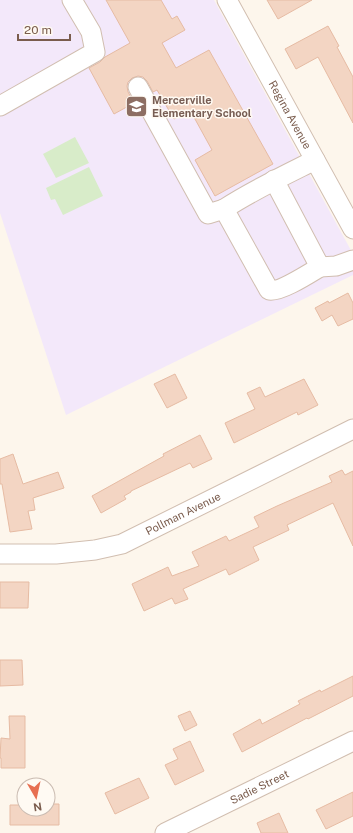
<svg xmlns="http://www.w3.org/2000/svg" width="353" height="833" font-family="'Public Sans',sans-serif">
<rect width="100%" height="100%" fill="#fdf6ec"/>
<path fill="#f3e8fa" d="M 0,0 L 214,0 L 353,254 L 353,275 L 66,415 L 0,213 Z"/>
<g fill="#d8ecc9">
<path d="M 75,137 L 89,163 L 56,178 L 43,154 Z"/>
<path d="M 89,167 L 103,196 L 63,215 L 55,199 L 51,200 L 46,188 Z"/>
</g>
<g fill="#f3d5c3" stroke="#e6bba3">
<path d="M 106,0 L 161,0 L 172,19 L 177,16 L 185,30 L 162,43 L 176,68 L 209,50 L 273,164 L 215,196 L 195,160 L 212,150 L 190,110 L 174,119 L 157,90 L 153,92 L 147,81 L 143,77 L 138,76 L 132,78 L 128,82 L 127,86 L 128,92 L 134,103 L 114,114 L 89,68 L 100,62 L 105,57 L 130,43 Z"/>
<path d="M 267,0 L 312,0 L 278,19 Z"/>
<path d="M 328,26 L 339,46 L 337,47 L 353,77 L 353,123 L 318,57 L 296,69 L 285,49 Z"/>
<path d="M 348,293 L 353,303 L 353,319 L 338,326 L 332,315 L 322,321 L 315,308 L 328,301 L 329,303 Z"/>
<path d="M 175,374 L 187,398 L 167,408 L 154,384 Z"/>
<path d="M 304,379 L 318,405 L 298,415 L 297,412 L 234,443 L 225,423 L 255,409 L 247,393 L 260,387 L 265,397 Z"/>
<path d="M 200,435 L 212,459 L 193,468 L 190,463 L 131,491 L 131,492 L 124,496 L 126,499 L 101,513 L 92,496 L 164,456 L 163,454 Z"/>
<path d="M 13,454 L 23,484 L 58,472 L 64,488 L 33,498 L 35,510 L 28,511 L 32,529 L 10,532 L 2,484 L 0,484 L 0,459 Z"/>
<path d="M 342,470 L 345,475 L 353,471 L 353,546 L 333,503 L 287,525 L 289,530 L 253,547 L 259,560 L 229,575 L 226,569 L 183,589 L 188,599 L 175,604 L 172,598 L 144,611 L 132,584 L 168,567 L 172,576 L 199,566 L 192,552 L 226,536 L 229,541 L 259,527 L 254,517 L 277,506 L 332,482 L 329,476 Z"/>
<path d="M 0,582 L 29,582 L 28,608 L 0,608 Z"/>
<path d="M 0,660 L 22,660 L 23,685 L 0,686 Z"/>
<path d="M 353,676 L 353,696 L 308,719 L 307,718 L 242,752 L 233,734 L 260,719 L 262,724 L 300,704 L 298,701 L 320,690 L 321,692 Z"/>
<path d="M 190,711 L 197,725 L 185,731 L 178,716 Z"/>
<path d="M 9,716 L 25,716 L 25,768 L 1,768 L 1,758 L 0,758 L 1,738 L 10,739 Z"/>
<path d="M 190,741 L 204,771 L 175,785 L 165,765 L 178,759 L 173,749 Z"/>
<path d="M 139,778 L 149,798 L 115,814 L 105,793 Z"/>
<path d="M 353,792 L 353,816 L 326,829 L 316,810 Z"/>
<path d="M 48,804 L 59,804 L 59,825 L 10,825 L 10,805 L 24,805 L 24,809 L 48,809 Z"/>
<path d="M 279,813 L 288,833 L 261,833 L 257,823 Z"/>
</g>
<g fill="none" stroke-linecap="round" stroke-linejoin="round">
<defs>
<g id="minor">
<path id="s1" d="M 227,0 L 353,229"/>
<path d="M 138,87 L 208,214 L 224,209"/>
<path d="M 0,106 L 95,52 L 91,32 L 72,0"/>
<path d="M 315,160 C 285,175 253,190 224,209 L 269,290 C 279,293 310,273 320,267"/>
<path d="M 274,180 L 320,267 L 336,266 L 353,260"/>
<path id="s2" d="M 0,554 L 56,554 L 95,550 L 122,544 L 353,429"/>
<path id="s3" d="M 165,833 L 353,741"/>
</g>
</defs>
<use href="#minor" stroke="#d1beb0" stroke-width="21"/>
<use href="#minor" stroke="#fff" stroke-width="19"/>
</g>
<defs>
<symbol id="school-square" viewBox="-11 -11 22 22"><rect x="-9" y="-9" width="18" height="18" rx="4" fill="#8d6e63" stroke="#fffaf3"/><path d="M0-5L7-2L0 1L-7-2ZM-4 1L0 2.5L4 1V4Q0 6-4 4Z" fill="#fff"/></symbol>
</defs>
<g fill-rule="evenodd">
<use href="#school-square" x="124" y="94" width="25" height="25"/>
</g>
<g text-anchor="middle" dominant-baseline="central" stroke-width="3" stroke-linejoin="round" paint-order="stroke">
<g font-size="11" font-weight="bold" fill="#785e54" stroke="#fffaf3" text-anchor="start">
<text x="152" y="100">Mercerville<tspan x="152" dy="13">Elementary School</tspan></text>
</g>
<g font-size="11" fill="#7a5c4d" stroke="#fffaf3">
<text stroke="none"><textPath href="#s1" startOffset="131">Regina Avenue</textPath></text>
<text stroke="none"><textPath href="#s2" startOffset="191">Pollman Avenue</textPath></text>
<text stroke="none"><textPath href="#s3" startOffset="105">Sadie Street</textPath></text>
</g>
</g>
<g transform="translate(36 797) rotate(171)"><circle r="19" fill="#fffaf3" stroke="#cabbb1"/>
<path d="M0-3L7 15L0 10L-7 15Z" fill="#e76f51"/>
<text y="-6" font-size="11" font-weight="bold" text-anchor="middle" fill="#7a5c4d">N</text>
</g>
<path d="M18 34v6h52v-6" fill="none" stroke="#7a5c4d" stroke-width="2"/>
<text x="24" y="34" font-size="12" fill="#7a5c4d" stroke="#fffaf3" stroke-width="3" paint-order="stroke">20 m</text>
</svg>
